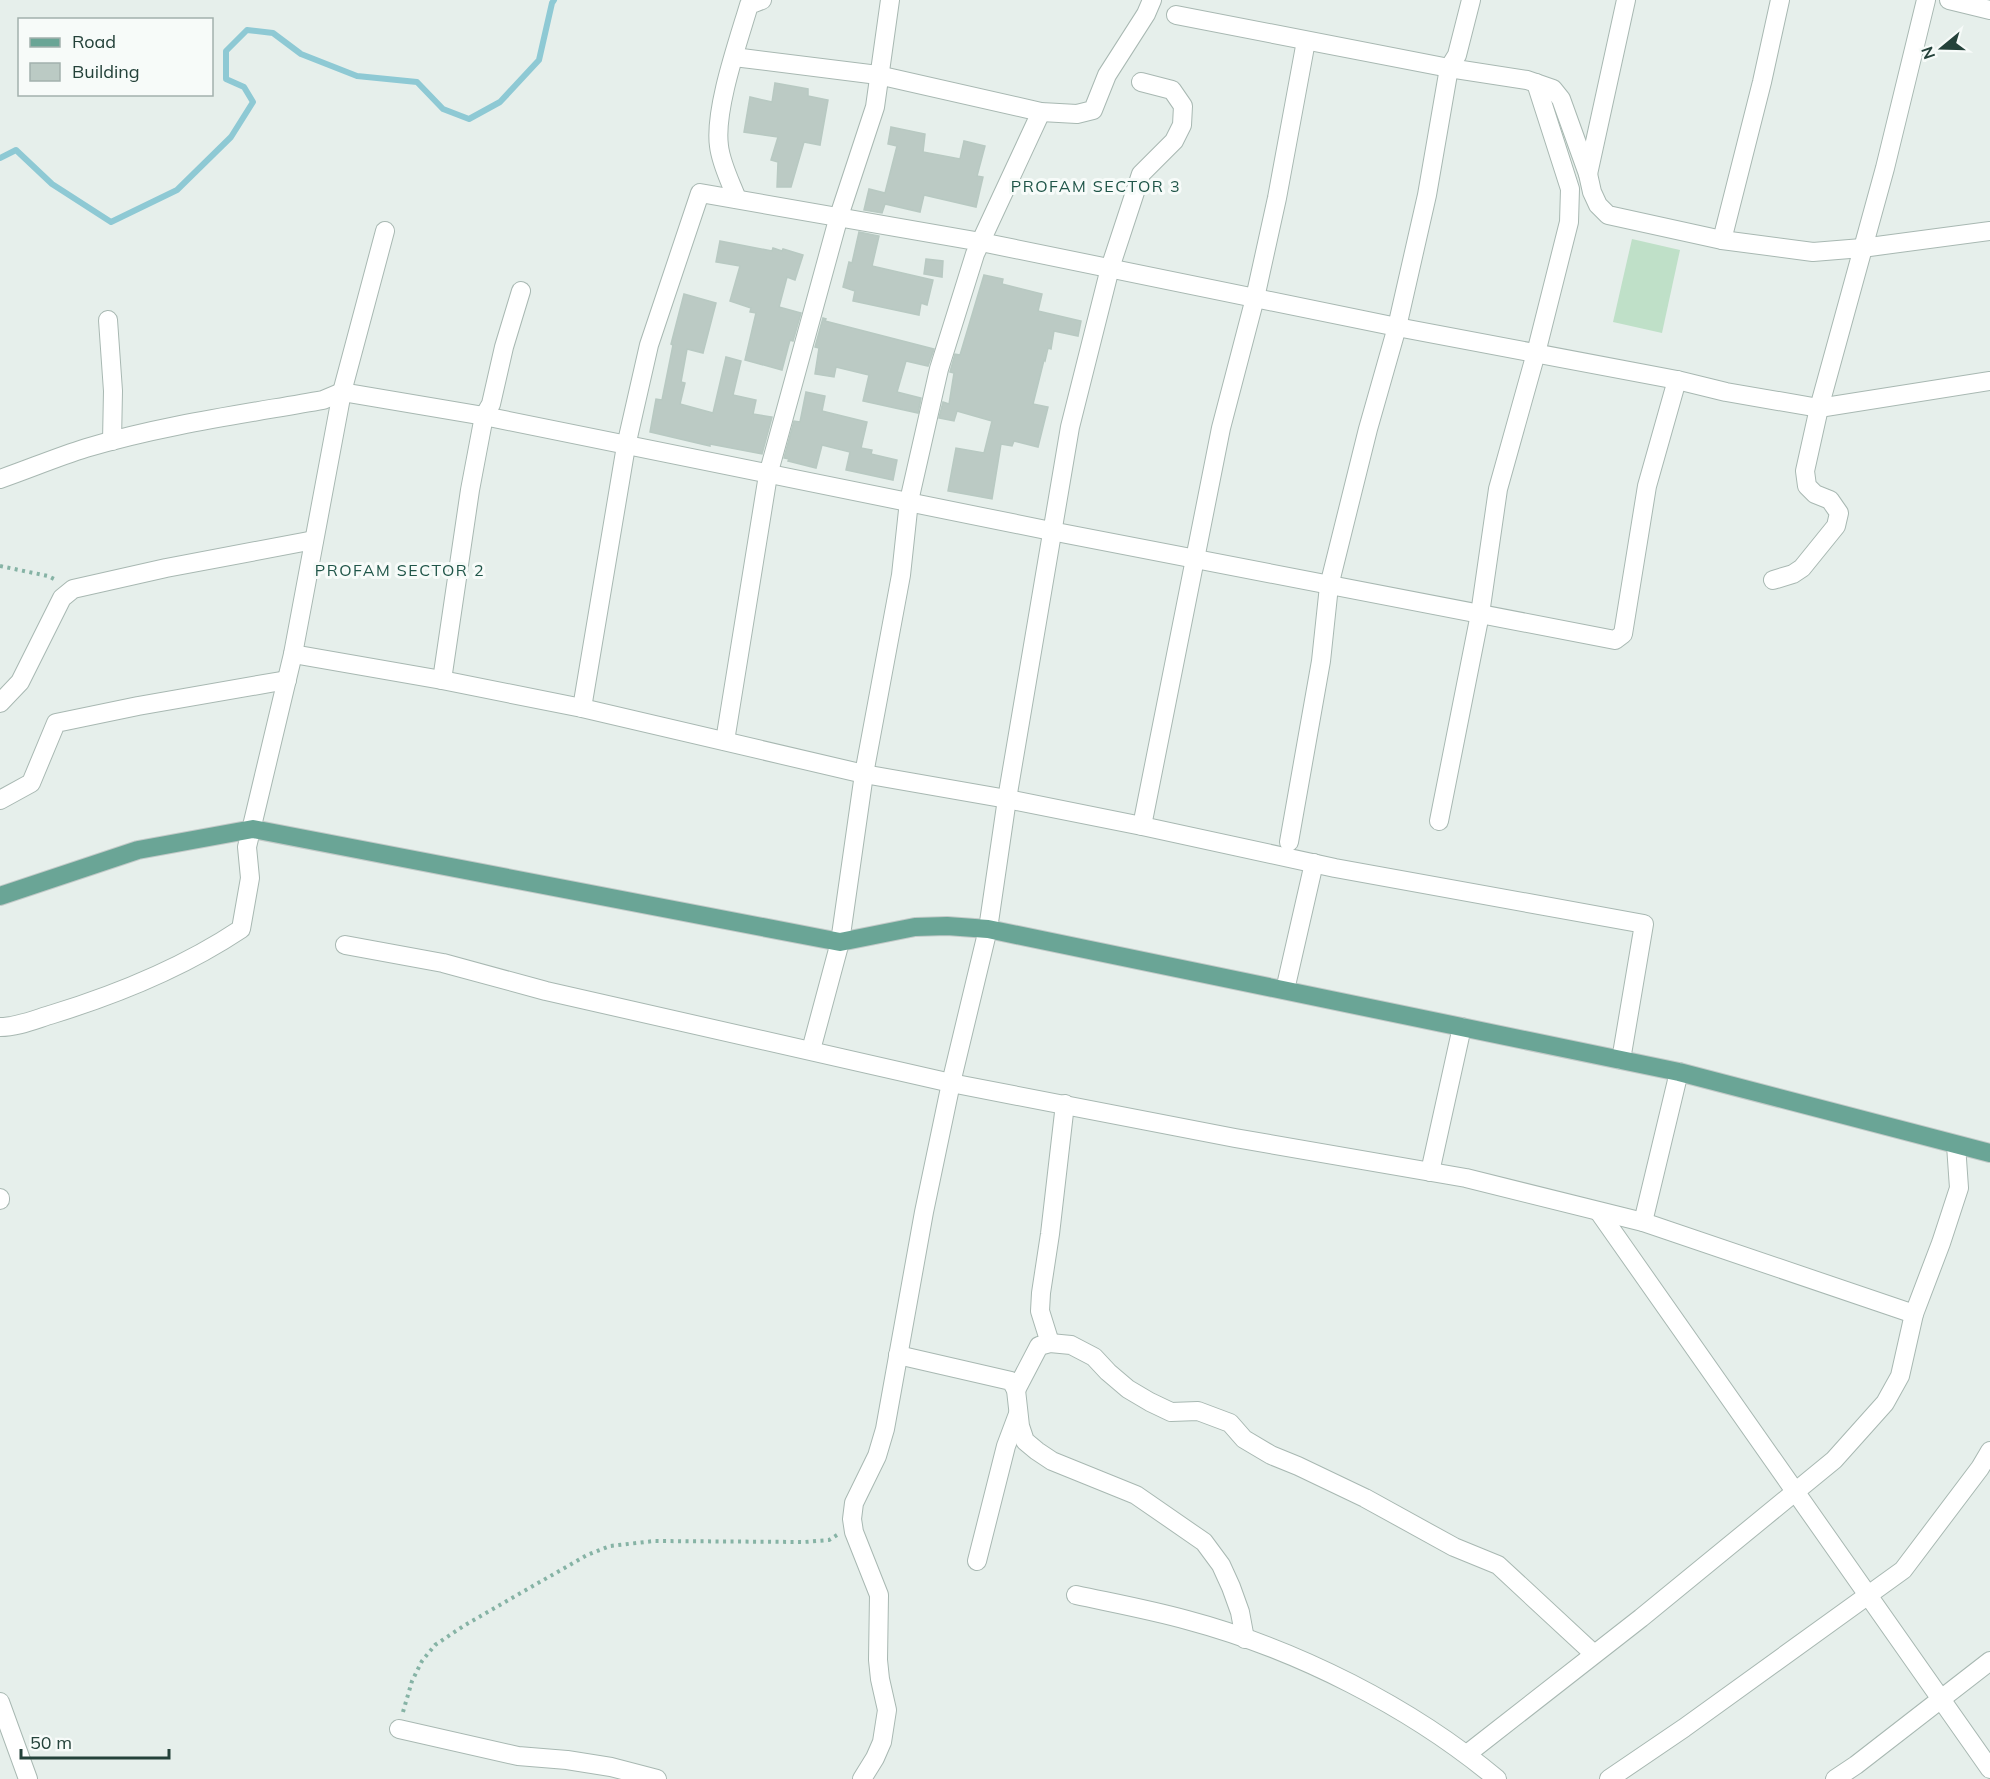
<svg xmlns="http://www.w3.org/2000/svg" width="1990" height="1779" font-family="Mulish,sans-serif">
<rect width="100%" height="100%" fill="#e6efeb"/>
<path fill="#bfe0c8" d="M 1632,239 L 1680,250 L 1662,333 L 1613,322 Z"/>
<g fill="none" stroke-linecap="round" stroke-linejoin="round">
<path stroke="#8ec9d4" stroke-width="6" d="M 0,158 L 16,150 L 52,184 L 111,222 L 177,190 L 231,137 L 253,102 L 244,87 L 226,79 L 226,51 L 247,30 L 273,33 L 301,54 L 357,76 L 417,82 L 443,109 L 469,119 L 500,102 L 539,60 L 552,3 L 554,0"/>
</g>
<g fill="#bbcac4" stroke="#b8c9c2" stroke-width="1.5">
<path d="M 775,83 L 808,89 L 808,96 L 828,100 L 820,145 L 804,142 L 791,187 L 777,187 L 778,162 L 771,160 L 778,137 L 744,132 L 750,97 L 772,102 Z"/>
<path d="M 891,127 L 925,134 L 923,152 L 960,159 L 964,141 L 985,146 L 977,176 L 983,177 L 976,207 L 924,195 L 920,212 L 885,204 L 882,213 L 864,210 L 869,189 L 885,193 L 897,146 L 888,144 Z"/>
<path d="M 859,232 L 879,236 L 872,266 L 933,280 L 927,305 L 921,303 L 919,315 L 853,301 L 855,291 L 843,287 L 849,262 L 852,263 Z"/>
<path d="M 720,241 L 772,251 L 773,248 L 782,251 L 783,249 L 803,255 L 795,280 L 787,277 L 779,307 L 801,313 L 793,341 L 790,340 L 782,370 L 745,360 L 756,313 L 750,312 L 751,308 L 730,301 L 740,266 L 716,262 Z"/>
<path d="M 926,259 L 943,261 L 942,277 L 924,274 Z"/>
<path d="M 984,275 L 1003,279 L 1002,284 L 1042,294 L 1038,311 L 1081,321 L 1078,336 L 1054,331 L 1051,349 L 1048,348 L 1045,361 L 1044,360 L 1033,404 L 1048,407 L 1038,447 L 1014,441 L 1012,446 L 1001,444 L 992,499 L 948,491 L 956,448 L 984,453 L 992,421 L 957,411 L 954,421 L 939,418 L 943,402 L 949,404 L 954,373 L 950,372 L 955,354 L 960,355 Z"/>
<path d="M 684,294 L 716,303 L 703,353 L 687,349 L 681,382 L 685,383 L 680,404 L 713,413 L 726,357 L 741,361 L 733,395 L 756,400 L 753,414 L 772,417 L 762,454 L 710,444 L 710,446 L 650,432 L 656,399 L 662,400 L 673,345 L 671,344 Z"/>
<path d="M 823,318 L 826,319 L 825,321 L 934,349 L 928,366 L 906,361 L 897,392 L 921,398 L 918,413 L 863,401 L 869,375 L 836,367 L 834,377 L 815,374 L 819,348 L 815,347 Z"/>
<path d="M 806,392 L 825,396 L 822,411 L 867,422 L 861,448 L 872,450 L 871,454 L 897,460 L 893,480 L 846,470 L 850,452 L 822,445 L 816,468 L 788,461 L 789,459 L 784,458 L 794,421 L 800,422 Z"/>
</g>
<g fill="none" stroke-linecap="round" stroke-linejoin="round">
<defs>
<g id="minor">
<path d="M 1949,0 L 1990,10"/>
<path d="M 1176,15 L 1449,68 L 1527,80 L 1553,89 L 1561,99 L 1588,174 L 1592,192 L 1598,205 L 1608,215 L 1722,240 L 1813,252 L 1862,248 L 1990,231"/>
<path d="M 734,57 L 878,75 L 1041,112 L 1077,114 L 1093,110 L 1107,75 L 1146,14 L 1152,0"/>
<path d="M 1588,174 L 1626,0"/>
<path d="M 737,199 C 731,183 721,164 719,146 C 714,110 738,42 749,5 L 762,0"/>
<path d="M 1722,240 L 1762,82 L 1780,0"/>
<path d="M 108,320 L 113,391 L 112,441"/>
<path d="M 0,479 C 29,469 57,457 86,448 C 163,425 244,414 323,400 L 342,392 L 484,416 L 1051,531 L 1615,640 L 1623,634 L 1647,486 L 1677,380"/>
<path d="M 1773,580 L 1793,574 L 1802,568 L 1836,526 L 1839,513 L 1830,500 L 1815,494 L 1807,486 L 1805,471 L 1819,408 L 1885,168 L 1926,0"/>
<path d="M 293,654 L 442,680 L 582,708 L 864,774 L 1007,799 L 1142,826 L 1335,868 L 1644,924 L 1621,1060"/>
<path d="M 442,680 L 470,490 L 484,416 L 491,404 L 504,347 L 521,291"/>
<path d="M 0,703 L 20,682 L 62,598 L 73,589 L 166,568 L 314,540"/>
<path d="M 582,708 L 626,446 L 649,345 L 700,193 L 981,242 L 1397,327 L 1677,380 L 1726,392 L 1819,408 L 1990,381"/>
<path d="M 725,741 L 768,475 L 839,216 L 875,107 L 890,0"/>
<path d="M 0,800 L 31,783 L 56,723 L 138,706 L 287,680"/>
<path d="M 1439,821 L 1480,614 L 1498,489 L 1536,353 L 1569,222 L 1570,189 L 1536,83"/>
<path d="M 1142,826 L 1221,428 L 1255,298 L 1277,198 L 1306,41"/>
<path d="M 1289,842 L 1321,661 L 1329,586 L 1368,429 L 1397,327 L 1427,195 L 1449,68 L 1457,55 L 1471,0"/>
<path d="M 345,945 L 443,963 L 546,991 L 951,1083 L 1235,1138 L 1466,1178 L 1643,1222 L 1914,1314"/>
<path d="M 1285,990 L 1314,863"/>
<path d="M 0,1027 C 18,1027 36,1019 53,1014 C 118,994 184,967 241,929 L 250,878 L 247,847 L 293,654 L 342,392 L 385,231"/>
<path d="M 811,1050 L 840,942 L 864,774 L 901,575 L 909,501 L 939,369 L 975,254 L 1041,112"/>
<path d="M 1430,1172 L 1462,1027"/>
<path d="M 0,1198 L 0,1200"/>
<path d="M 1599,1212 L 1990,1769"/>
<path d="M 1643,1222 L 1679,1072"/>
<path d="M 1050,1343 L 1040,1311 L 1041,1293 L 1050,1234 L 1065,1104"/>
<path d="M 898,1355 L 1011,1381 L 1016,1390 L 1020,1426 L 1025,1441 L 1037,1451 L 1052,1461 L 1136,1495 L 1204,1542 L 1221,1565 L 1231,1587 L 1240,1612 L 1245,1639"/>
<path d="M 1016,1390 L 1039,1346 L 1050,1343 L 1071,1345 L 1094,1357 L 1108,1372 L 1128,1389 L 1150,1402 L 1171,1412 L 1198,1411 L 1230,1423 L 1244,1439 L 1271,1455 L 1298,1466 L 1365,1498 L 1454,1547 L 1498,1565 L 1594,1654"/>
<path d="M 977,1561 L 1006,1446 L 1018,1414"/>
<path d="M 1076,1595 C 1113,1603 1151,1610 1187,1620 C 1296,1649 1411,1707 1497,1779"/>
<path d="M 0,1702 L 28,1779"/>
<path d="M 399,1729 L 518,1756 L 567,1760 L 611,1767 L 657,1779"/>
<path d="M 1467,1754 L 1641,1618 L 1834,1460 L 1885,1403 L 1900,1376 L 1914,1314 L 1941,1243 L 1959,1188 L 1956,1145"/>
<path d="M 862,1779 L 875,1758 L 882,1742 L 887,1710 L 880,1679 L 878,1660 L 879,1595 L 854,1532 L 852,1519 L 854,1503 L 877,1456 L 885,1429 L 924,1212 L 951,1083 L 988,929 L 1007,799 L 1070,427 L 1110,268 L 1141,174 L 1174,141 L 1182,125 L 1183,106 L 1172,90 L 1141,82"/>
<path d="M 1609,1779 L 1684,1728 L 1903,1570 L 1980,1468 L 1990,1451"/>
<path d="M 1835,1779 L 1856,1765 L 1990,1661"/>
</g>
<path id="major" d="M 0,896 L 138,850 L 253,829 L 840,942 L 915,927 L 947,926 L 988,929 L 1679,1072 L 1990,1153"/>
</defs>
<use href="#minor" stroke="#a8b8b2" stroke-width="20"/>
<use href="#major" stroke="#c2cac8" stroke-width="20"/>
<g stroke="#86b3a5" stroke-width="4" stroke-dasharray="3 4.5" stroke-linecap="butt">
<path d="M 0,566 L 48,576 L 56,580"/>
<path d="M 403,1712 L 412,1681 L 422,1661 L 435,1645 L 465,1625 L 587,1555 L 610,1546 L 654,1541 L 804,1542 L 829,1540 L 837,1535"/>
</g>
<use href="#minor" stroke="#fff" stroke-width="18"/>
<use href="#major" stroke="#6aa596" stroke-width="18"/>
</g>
<g text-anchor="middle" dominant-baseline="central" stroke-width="6" stroke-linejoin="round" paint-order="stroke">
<g font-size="16" letter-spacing="1.5" fill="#1f5548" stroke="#f7fbf9">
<text x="1096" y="186">PROFAM SECTOR 3</text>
<text x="400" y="570">PROFAM SECTOR 2</text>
</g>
</g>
<rect x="18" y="18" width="195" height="78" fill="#f7fbf9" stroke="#a3b1ad" stroke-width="1.5"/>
<rect x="30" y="38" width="30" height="9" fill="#6aa596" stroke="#a3b1ad" stroke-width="1.5"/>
<text x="72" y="48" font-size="18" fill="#24423a">Road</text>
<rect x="30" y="63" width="30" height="18" fill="#bbcac4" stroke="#a3b1ad" stroke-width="1.5"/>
<text x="72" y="78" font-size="18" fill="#24423a">Building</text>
<g transform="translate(1942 48) rotate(251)" stroke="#f7fbf9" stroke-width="4.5" paint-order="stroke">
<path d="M0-4.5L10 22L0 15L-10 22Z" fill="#24423a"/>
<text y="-9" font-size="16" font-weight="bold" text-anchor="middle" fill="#24423a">N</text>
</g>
<path d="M21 1749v9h148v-9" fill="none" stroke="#24423a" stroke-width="3"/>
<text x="30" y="1749" font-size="18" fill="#24423a" stroke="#f7fbf9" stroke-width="4.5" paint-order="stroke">50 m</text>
</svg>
